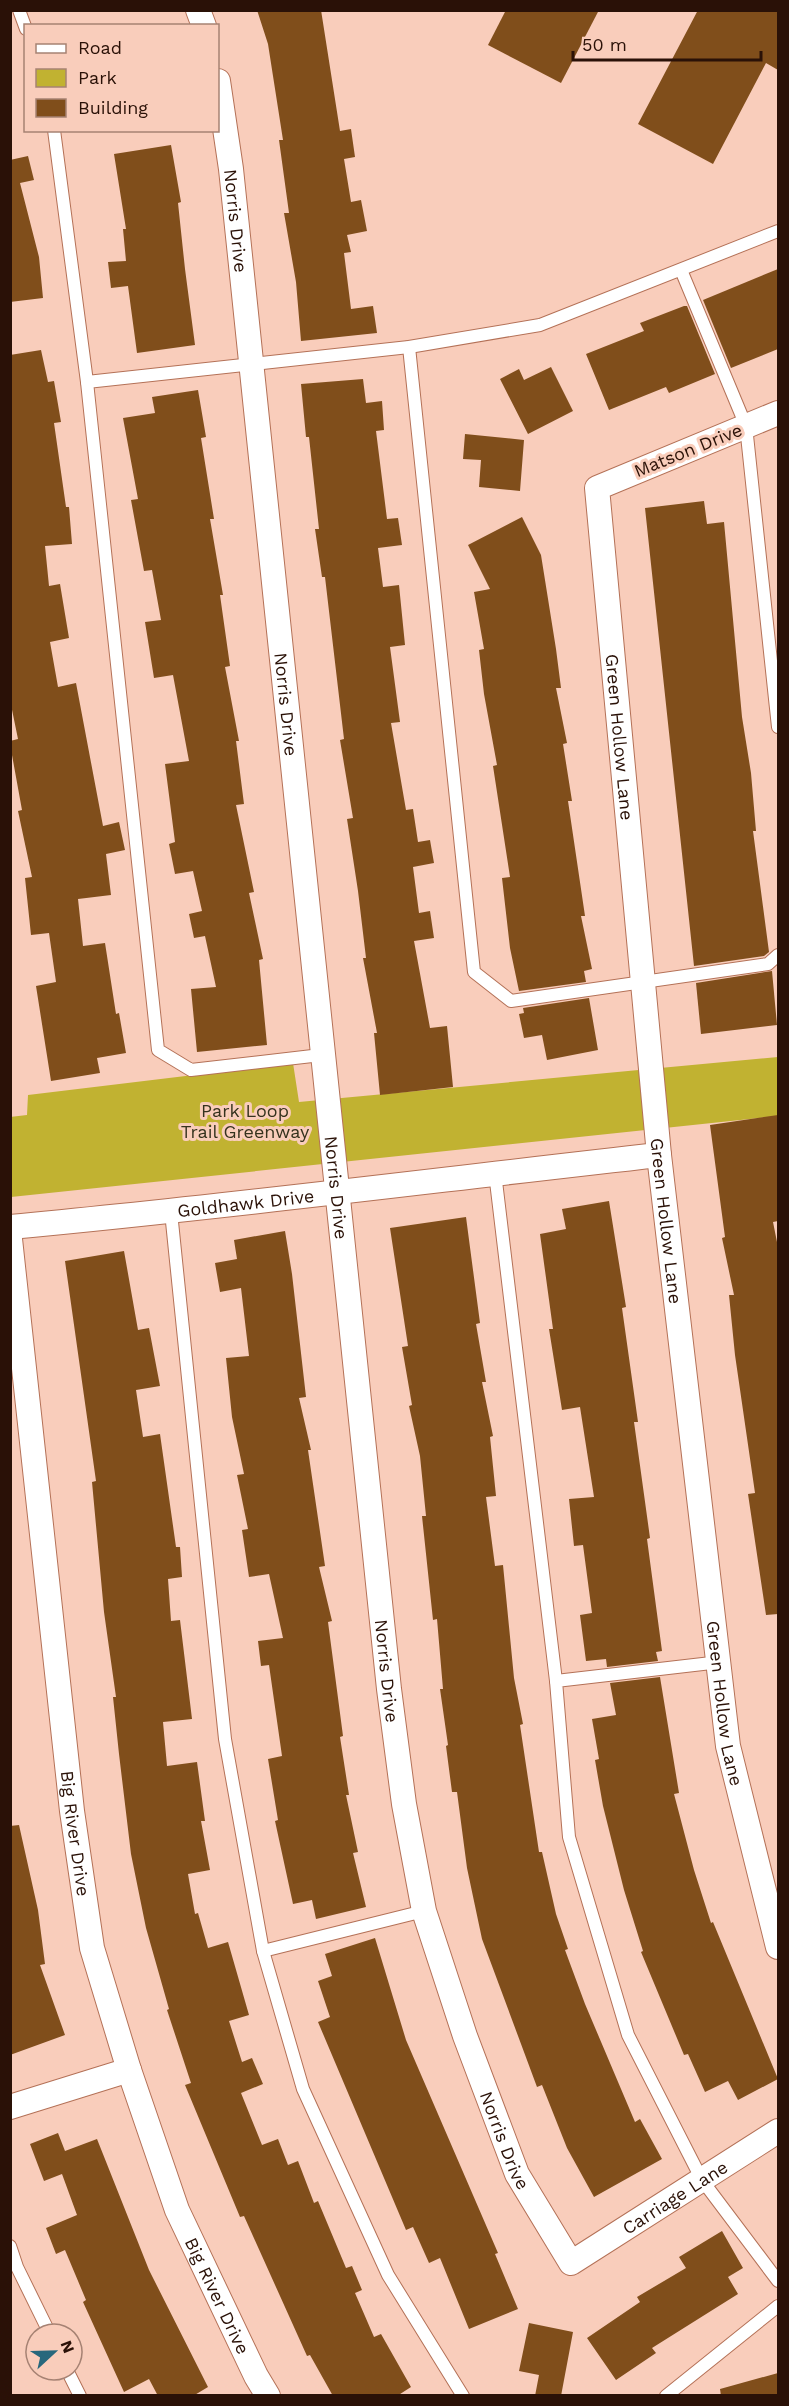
<svg xmlns="http://www.w3.org/2000/svg" width="789" height="2406" font-family="'Work Sans',sans-serif">
<rect width="100%" height="100%" fill="#f9cdbb"/>
<path fill="#c1b231" d="M 778,1057 L 778,1116 L 11,1197 L 10,1117 L 27,1115 L 28,1095 L 293,1063 L 299,1102 Z"/>
<g fill="#804e1b">
<path d="M 257,10 L 321,10 L 340,131 L 351,129 L 355,157 L 344,159 L 351,202 L 361,200 L 367,231 L 347,235 L 351,252 L 344,253 L 351,309 L 373,306 L 377,333 L 301,341 L 296,282 L 284,213 L 289,213 L 279,140 L 283,140 L 268,44 Z"/>
<path d="M 506,10 L 599,10 L 561,83 L 488,45 Z"/>
<path d="M 698,10 L 778,10 L 778,70 L 766,63 L 713,164 L 638,124 Z"/>
<path d="M 171,145 L 181,202 L 178,203 L 185,269 L 195,345 L 137,353 L 128,286 L 111,288 L 108,262 L 126,261 L 123,229 L 126,229 L 114,154 Z"/>
<path d="M 28,156 L 34,180 L 20,183 L 39,257 L 43,298 L 10,302 L 10,160 Z"/>
<path d="M 778,269 L 778,349 L 731,368 L 703,300 Z"/>
<path d="M 684,306 L 687,306 L 715,374 L 669,393 L 666,387 L 609,410 L 586,354 L 644,331 L 640,323 Z"/>
<path d="M 41,350 L 48,382 L 54,381 L 61,422 L 54,423 L 66,507 L 69,507 L 72,544 L 45,546 L 49,586 L 60,584 L 69,638 L 50,642 L 58,687 L 76,683 L 103,826 L 119,822 L 125,850 L 106,854 L 111,895 L 78,899 L 83,946 L 105,943 L 116,1014 L 119,1013 L 126,1053 L 97,1058 L 100,1073 L 51,1081 L 36,986 L 56,982 L 49,933 L 31,935 L 25,878 L 32,877 L 18,811 L 22,810 L 10,744 L 10,741 L 18,739 L 10,700 L 10,355 Z"/>
<path d="M 551,367 L 573,411 L 528,434 L 500,379 L 519,369 L 524,380 Z"/>
<path d="M 363,379 L 366,403 L 382,401 L 384,430 L 376,431 L 387,519 L 398,518 L 402,545 L 378,548 L 383,587 L 399,585 L 405,645 L 390,647 L 400,722 L 391,723 L 406,810 L 413,809 L 418,842 L 430,840 L 434,863 L 413,867 L 419,913 L 430,911 L 434,938 L 414,941 L 430,1028 L 447,1026 L 453,1087 L 380,1095 L 374,1033 L 377,1033 L 363,958 L 366,958 L 358,891 L 347,819 L 353,818 L 340,740 L 344,739 L 325,577 L 322,577 L 315,529 L 319,529 L 309,437 L 306,437 L 301,384 Z"/>
<path d="M 198,390 L 206,437 L 201,438 L 214,519 L 210,519 L 223,595 L 220,595 L 230,666 L 225,667 L 239,741 L 236,741 L 244,804 L 236,805 L 254,892 L 249,893 L 263,959 L 259,960 L 267,1045 L 197,1052 L 191,989 L 216,987 L 205,936 L 194,938 L 189,914 L 202,911 L 193,871 L 175,874 L 169,844 L 175,842 L 165,764 L 189,761 L 173,675 L 154,678 L 145,622 L 161,620 L 152,570 L 144,571 L 131,500 L 138,499 L 123,418 L 155,413 L 152,397 Z"/>
<path d="M 465,434 L 524,440 L 520,491 L 479,487 L 481,460 L 463,459 Z"/>
<path d="M 704,501 L 707,524 L 724,522 L 742,717 L 751,773 L 756,831 L 753,831 L 769,952 L 764,956 L 694,966 L 645,508 Z"/>
<path d="M 522,517 L 541,555 L 556,649 L 561,688 L 556,688 L 567,743 L 563,744 L 572,801 L 568,801 L 585,916 L 581,916 L 592,969 L 584,971 L 586,982 L 519,991 L 510,948 L 502,878 L 510,877 L 493,766 L 497,765 L 484,694 L 479,650 L 484,649 L 474,592 L 490,589 L 468,545 Z"/>
<path d="M 772,971 L 777,1025 L 701,1034 L 696,983 Z"/>
<path d="M 589,998 L 598,1050 L 547,1060 L 542,1035 L 524,1038 L 519,1014 L 524,1013 L 523,1008 Z"/>
<path d="M 778,1115 L 778,1221 L 773,1222 L 778,1247 L 778,1614 L 766,1615 L 748,1494 L 755,1493 L 735,1355 L 729,1295 L 734,1295 L 722,1238 L 725,1237 L 710,1125 Z"/>
<path d="M 609,1201 L 626,1307 L 622,1308 L 638,1422 L 634,1422 L 650,1538 L 647,1539 L 662,1651 L 656,1652 L 658,1661 L 607,1667 L 606,1659 L 586,1661 L 580,1615 L 592,1613 L 583,1545 L 574,1546 L 569,1499 L 594,1497 L 580,1407 L 562,1410 L 549,1329 L 553,1329 L 540,1234 L 566,1229 L 562,1209 Z"/>
<path d="M 466,1217 L 480,1323 L 476,1324 L 486,1382 L 482,1382 L 493,1436 L 490,1437 L 496,1496 L 486,1497 L 495,1566 L 503,1565 L 514,1678 L 523,1724 L 520,1725 L 539,1852 L 542,1852 L 556,1914 L 568,1949 L 565,1950 L 585,2004 L 635,2122 L 640,2119 L 662,2159 L 594,2197 L 567,2148 L 542,2085 L 537,2087 L 482,1939 L 467,1868 L 457,1792 L 452,1792 L 446,1746 L 448,1745 L 440,1689 L 443,1689 L 437,1619 L 433,1620 L 422,1516 L 426,1516 L 420,1456 L 409,1406 L 412,1405 L 402,1347 L 408,1346 L 390,1228 Z"/>
<path d="M 285,1231 L 292,1274 L 306,1397 L 299,1398 L 311,1450 L 308,1450 L 325,1566 L 319,1567 L 332,1621 L 328,1622 L 343,1736 L 340,1737 L 349,1795 L 346,1795 L 358,1852 L 353,1853 L 366,1907 L 316,1919 L 312,1900 L 293,1904 L 275,1821 L 278,1820 L 268,1759 L 282,1756 L 269,1665 L 261,1666 L 258,1641 L 283,1638 L 269,1574 L 249,1577 L 242,1530 L 248,1529 L 237,1475 L 244,1474 L 232,1417 L 226,1358 L 249,1356 L 241,1288 L 220,1292 L 215,1263 L 237,1259 L 234,1240 Z"/>
<path d="M 124,1251 L 138,1330 L 149,1328 L 160,1386 L 136,1390 L 143,1437 L 160,1434 L 176,1547 L 180,1547 L 182,1577 L 168,1579 L 171,1621 L 180,1620 L 192,1719 L 163,1722 L 167,1766 L 197,1762 L 205,1821 L 201,1821 L 210,1870 L 188,1874 L 195,1914 L 198,1913 L 208,1948 L 228,1942 L 249,2015 L 229,2021 L 242,2062 L 252,2058 L 263,2084 L 241,2093 L 262,2145 L 278,2139 L 288,2165 L 298,2161 L 314,2203 L 318,2201 L 346,2268 L 352,2266 L 362,2290 L 355,2293 L 374,2337 L 381,2334 L 411,2387 L 397,2396 L 333,2396 L 310,2355 L 307,2356 L 244,2216 L 240,2217 L 185,2085 L 191,2083 L 167,2010 L 169,2009 L 146,1928 L 131,1854 L 119,1754 L 113,1697 L 116,1697 L 104,1612 L 92,1482 L 96,1481 L 65,1261 Z"/>
<path d="M 660,1677 L 679,1793 L 674,1794 L 694,1870 L 711,1923 L 713,1922 L 778,2079 L 738,2100 L 728,2081 L 705,2092 L 688,2054 L 684,2055 L 641,1952 L 643,1951 L 624,1890 L 603,1806 L 595,1760 L 599,1759 L 592,1719 L 616,1715 L 610,1683 Z"/>
<path d="M 19,1825 L 38,1910 L 45,1964 L 40,1965 L 65,2035 L 10,2055 L 10,1826 Z"/>
<path d="M 375,1938 L 406,2040 L 498,2253 L 495,2254 L 518,2309 L 469,2329 L 440,2258 L 429,2263 L 413,2227 L 406,2230 L 318,2022 L 330,2017 L 318,1981 L 332,1976 L 325,1954 Z"/>
<path d="M 58,2133 L 65,2151 L 97,2139 L 149,2270 L 208,2387 L 193,2396 L 158,2396 L 149,2379 L 124,2392 L 83,2302 L 86,2300 L 65,2250 L 56,2254 L 46,2228 L 77,2215 L 62,2174 L 44,2181 L 30,2144 Z"/>
<path d="M 722,2231 L 743,2268 L 728,2277 L 738,2294 L 652,2348 L 656,2353 L 616,2380 L 587,2338 L 640,2302 L 637,2297 L 686,2268 L 679,2257 Z"/>
<path d="M 529,2323 L 573,2332 L 561,2396 L 535,2396 L 539,2375 L 519,2371 Z"/>
<path d="M 778,2373 L 778,2396 L 721,2396 L 720,2389 Z"/>
</g>
<g fill="none" stroke-linecap="round" stroke-linejoin="round">
<defs>
<g id="service">
<path d="M 19,10 L 26,29"/>
<path d="M 54,130 L 87,382 L 409,347 L 540,325 L 778,231"/>
<path d="M 681,270 L 746,426 L 778,727"/>
<path d="M 409,347 L 474,972 L 511,1001 L 768,964 L 778,955"/>
<path d="M 87,382 L 158,1050 L 191,1070 L 321,1055"/>
<path d="M 495,1173 L 556,1681"/>
<path d="M 171,1212 L 225,1739 L 263,1951 L 424,1911"/>
<path d="M 720,1662 L 556,1681 L 569,1837 L 628,2035 L 702,2180 L 778,2281"/>
<path d="M 263,1951 L 303,2089 L 388,2275 L 463,2396"/>
<path d="M 10,2246 L 17,2267 L 50,2334"/>
<path d="M 67,2370 L 80,2396"/>
<path d="M 666,2396 L 778,2306"/>
</g>
<g id="minor">
<path d="M 198,10 L 204,26"/>
<path id="s1" d="M 218,81 L 231,169 L 389,1689 L 404,1804 L 424,1911 L 465,2036 L 517,2174 L 571,2263 L 778,2131"/>
<path id="s2" d="M 778,413 L 597,488 L 659,1155 L 728,1746 L 778,1947"/>
<path id="s3" d="M 10,1227 C 227,1207 443,1179 659,1155"/>
<path id="s4" d="M 10,1239 L 72,1811 L 92,1948 L 129,2070 L 177,2210 L 256,2376 L 268,2396"/>
<path d="M 10,2107 L 129,2070"/>
</g>
</defs>
<use href="#service" stroke="#b47157" stroke-width="14"/>
<use href="#minor" stroke="#b47157" stroke-width="26"/>
<use href="#service" stroke="#fff" stroke-width="12"/>
<use href="#minor" stroke="#fff" stroke-width="24"/>
</g>
<g text-anchor="middle" dominant-baseline="central" stroke-width="6" stroke-linejoin="round" paint-order="stroke">
<g font-size="18" fill="#2a1107" stroke="#f9cdbb">
<text stroke="none"><textPath href="#s1" startOffset="141">Norris Drive</textPath></text>
<text transform="translate(688 450) rotate(-22)">Matson Drive</text>
<text stroke="none"><textPath href="#s1" startOffset="627">Norris Drive</textPath></text>
<text stroke="none"><textPath href="#s2" startOffset="446">Green Hollow Lane</textPath></text>
<text stroke="none"><textPath href="#s1" startOffset="1113">Norris Drive</textPath></text>
<text stroke="none"><textPath href="#s3" startOffset="237">Goldhawk Drive</textPath></text>
<text stroke="none"><textPath href="#s2" startOffset="932">Green Hollow Lane</textPath></text>
<text stroke="none"><textPath href="#s1" startOffset="1599">Norris Drive</textPath></text>
<text stroke="none"><textPath href="#s2" startOffset="1418">Green Hollow Lane</textPath></text>
<text stroke="none"><textPath href="#s4" startOffset="598">Big River Drive</textPath></text>
<text stroke="none"><textPath href="#s1" startOffset="2085">Norris Drive</textPath></text>
<text stroke="none"><textPath href="#s1" startOffset="2348">Carriage Lane</textPath></text>
<text stroke="none"><textPath href="#s4" startOffset="1084">Big River Drive</textPath></text>
</g>
<g font-size="18" fill="#35321d" stroke="#f9cdbb">
<text x="245" y="1110">Park Loop<tspan x="245" dy="21">Trail Greenway</tspan></text>
</g>
</g>
<rect width="789" height="2406" fill="none" stroke="#2a1107" stroke-width="24"/>
<rect x="24" y="24" width="195" height="108" fill="#f9cdbb" stroke="#a68273" stroke-width="1.5"/>
<rect x="36" y="44" width="30" height="9" fill="#ffffff" stroke="#a68273" stroke-width="1.5"/>
<text x="78" y="54" font-size="18" fill="#2a1107">Road</text>
<rect x="36" y="69" width="30" height="18" fill="#c1b231" stroke="#a68273" stroke-width="1.5"/>
<text x="78" y="84" font-size="18" fill="#2a1107">Park</text>
<rect x="36" y="99" width="30" height="18" fill="#804e1b" stroke="#a68273" stroke-width="1.5"/>
<text x="78" y="114" font-size="18" fill="#2a1107">Building</text>
<g transform="translate(54 2352) rotate(68)"><circle r="28" fill="#f9cdbb" stroke="#a68273" stroke-width="1.5"/>
<path d="M0-4.5L10 22L0 15L-10 22Z" fill="#27677c"/>
<text y="-9" font-size="16" font-weight="bold" text-anchor="middle" fill="#2a1107">N</text>
</g>
<path d="M573 51v9h188v-9" fill="none" stroke="#2a1107" stroke-width="3"/>
<text x="582" y="51" font-size="18" fill="#2a1107" stroke="#f9cdbb" stroke-width="4.5" paint-order="stroke">50 m</text>
</svg>
